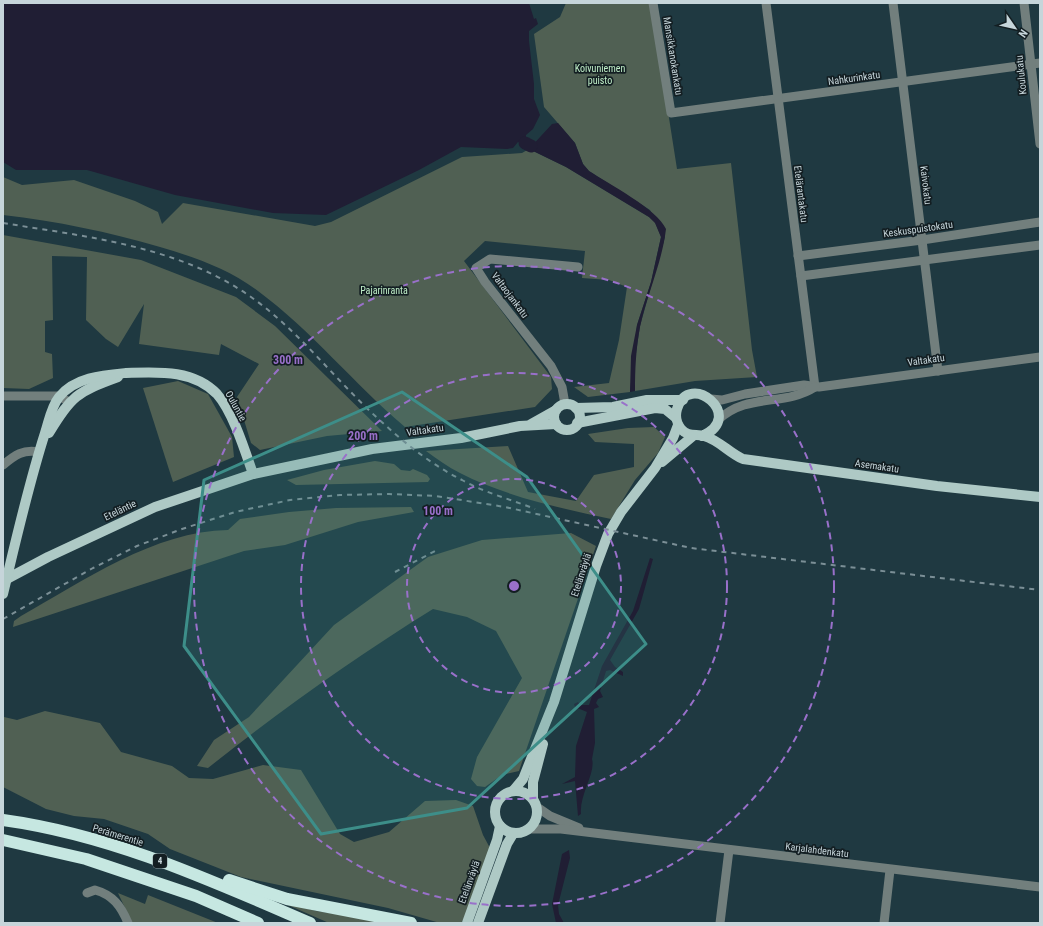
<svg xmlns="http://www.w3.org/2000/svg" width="1043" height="926" font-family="'Roboto Condensed',sans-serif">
<rect width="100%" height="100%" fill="#1f3941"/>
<g fill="#506053">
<path d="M 566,3 L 651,3 L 677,169 L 731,163 L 752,350 L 757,377 L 695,381 L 635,391 L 635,360 L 640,326 L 665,237 L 650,210 L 589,171 L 583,164 L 575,143 L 544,107 L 534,34 L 560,17 Z"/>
<path d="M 529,149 L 566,167 L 649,217 L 655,222 L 661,237 L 651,282 L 637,325 L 630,392 L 588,397 L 574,387 L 609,383 L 619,340 L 627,287 L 609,280 L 582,278 L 585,251 L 485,241 L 464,261 L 551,377 L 552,389 L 535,407 L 405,427 C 354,384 312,331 258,291 C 229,269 194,257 160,247 C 108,232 57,221 3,215 L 3,177 L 22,185 L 74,180 L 135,201 L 158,212 L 162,224 L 183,203 L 315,226 L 331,222 L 462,157 L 522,153 Z"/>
<path d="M 3,235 L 141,260 L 236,297 L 275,326 L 382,431 L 327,436 L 260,450 L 251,443 L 237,397 L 259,364 L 221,344 L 219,355 L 139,344 L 144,304 L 118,347 L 106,339 L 86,320 L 87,257 L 52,256 L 53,320 L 45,321 L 45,352 L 52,354 L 53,378 L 29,389 L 3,388 Z"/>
<path d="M 178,381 L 208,394 L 232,437 L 234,457 L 173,482 L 143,388 Z"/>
<path d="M 654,427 L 665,437 L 658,453 L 635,480 L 611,519 C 560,508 507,497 460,473 C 448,467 437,459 426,451 L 508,446 L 528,492 L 576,501 L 594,475 L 634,467 L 634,444 L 595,442 L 588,434 L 628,428 Z"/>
<path d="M 375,461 L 394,464 L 401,470 L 410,471 L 413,469 L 427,475 L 430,479 L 428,482 L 296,485 L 287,480 L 324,470 Z"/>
<path d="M 411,507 L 414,512 L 358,522 L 285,545 L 244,551 L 13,627 L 14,621 L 21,616 C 83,581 155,531 228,530 L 240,519 L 289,512 L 336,508 Z"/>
<path d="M 571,533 L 596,546 L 519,771 L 502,775 L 485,787 L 477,786 L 471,779 L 477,757 L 522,678 L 496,631 L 467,617 L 433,609 C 354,658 280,711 208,768 L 197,766 L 214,740 L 249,717 L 334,625 L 428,557 L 482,540 Z"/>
<path d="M 45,711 L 100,723 L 121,752 L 172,766 L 189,778 L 213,779 L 263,765 L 301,770 L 340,834 L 354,842 L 389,832 L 425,801 L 456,800 L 473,806 L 483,835 L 490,848 L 464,919 L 461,923 L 440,923 L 388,908 L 241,877 L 170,849 L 148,834 L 104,819 L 74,816 L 46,809 L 3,787 L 4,717 L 17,720 Z"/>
<path d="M 118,893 L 145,904 L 148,895 L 218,923 L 132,923 Z"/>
<path d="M 281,902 L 316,911 L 395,923 L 329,923 Z"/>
</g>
<g fill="#201e34">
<path d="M 3,3 L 529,3 L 534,19 L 536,18 L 538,24 L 529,31 L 529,41 L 534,84 L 534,99 L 540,115 L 533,129 L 526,135 L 526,142 L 524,144 L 518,142 L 513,148 L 507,149 L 461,147 L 419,170 L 326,215 L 273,213 L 175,195 L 87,170 L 16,170 L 3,162 Z"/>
<path d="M 558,123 L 575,143 L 583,164 L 589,171 C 609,184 657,209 666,229 C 662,263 647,294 640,327 C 636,348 635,369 635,391 L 630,392 L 631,356 L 637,325 L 651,282 L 661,237 L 655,223 L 649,217 L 566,167 L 529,149 L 552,124 Z"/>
<path d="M 650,558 L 653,559 L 639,609 L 610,660 L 615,667 L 623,672 L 623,676 L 610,670 L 606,671 L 600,691 L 603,697 L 598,699 L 596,703 L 599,707 L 594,709 L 595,743 L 592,759 C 596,773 579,795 581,814 L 578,816 L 575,781 L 562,784 L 575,777 L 576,746 L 587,712 L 575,707 L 574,704 L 578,702 L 580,705 L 589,705 L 602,666 L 633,611 Z"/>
<path d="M 569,850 L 570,858 L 558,905 L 559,914 L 564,923 L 556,923 L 552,904 L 562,854 Z"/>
</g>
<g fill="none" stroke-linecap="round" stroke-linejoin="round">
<path stroke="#201e34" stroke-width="13" d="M 525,143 L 531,146"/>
<g stroke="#727f7d" stroke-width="9">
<path d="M 653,3 L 671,113 L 1040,63"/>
<path d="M 766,3 L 815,387"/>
<path d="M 893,3 L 938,371"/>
<path d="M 1024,3 L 1040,144"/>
<path d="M 798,256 L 922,240 L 1040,222"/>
<path d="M 801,276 L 1040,245"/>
<path d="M 3,396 L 59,396 L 69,402"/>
<path d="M 711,399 L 722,400 L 745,394 L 804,385 L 819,387 L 1040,357"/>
<path d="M 565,404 L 562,387 L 551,366 L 485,282 L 476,268 L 490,259 L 578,267"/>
<path d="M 718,420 C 748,392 784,407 815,387"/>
<path d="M 3,465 C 15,455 23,449 39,452"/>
<path d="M 537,807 L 550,816 L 579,828"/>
<path d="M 529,829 L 561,829 L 1040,887"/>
<path d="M 87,893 L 95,890 C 113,895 121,906 128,923"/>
<path d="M 720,923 L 729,850"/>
<path d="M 884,923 L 890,870"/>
</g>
<g stroke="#aec9c5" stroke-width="10">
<circle cx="567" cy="417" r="13"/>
<path d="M 576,408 L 613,407 L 647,400 L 683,400"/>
<path d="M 577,423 L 655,408 L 665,409 L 676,418"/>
<path d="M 531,424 L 556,410"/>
<path d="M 49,433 C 71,396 77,392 118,377"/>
<path d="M 702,436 C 747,417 689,369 677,409 C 675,416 677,424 681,429 C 688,437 695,434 704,436 C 719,440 729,453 743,459 L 937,486 L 1040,497"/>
<path d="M 662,462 L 693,436"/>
<path d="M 3,581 L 48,557 L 155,507 L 253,474 L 372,449 L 461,438 L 520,426 L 556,424"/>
<path d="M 3,594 C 16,540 28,486 45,433 C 49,421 51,407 59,397 C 75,377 103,375 126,373 C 157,372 193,369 217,394 C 233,412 245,451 253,474"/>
<circle cx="516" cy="812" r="21"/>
<path d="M 513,791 L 523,779 L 554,702 L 596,566 L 608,534 L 621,512 L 655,468 L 673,438 L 678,425"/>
<path d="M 533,799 L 533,782 L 543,744"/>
<path d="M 467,923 L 497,840 L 500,826"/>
<path d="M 478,923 L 507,844 L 513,834"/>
</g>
<g stroke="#c6e7e1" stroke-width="12">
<path d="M 3,820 C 112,835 210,880 310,923"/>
<path d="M 3,840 L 86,859 L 196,896 L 258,923"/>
<path d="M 229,880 L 287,899 L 411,923"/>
</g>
<g stroke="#7b8f96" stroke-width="2" stroke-dasharray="5 5" stroke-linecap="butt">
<path d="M 3,223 C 82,236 169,245 239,289 C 295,324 334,380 384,424 C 408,446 434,466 462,480 C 485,493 510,499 535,509"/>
<path d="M 395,572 L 439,549"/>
<path d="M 3,619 L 93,568 L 137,546 L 182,529 L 235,512 L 290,500 L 340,495 L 389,494 L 436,496 L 505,507 L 691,548 L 1040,590"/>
</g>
</g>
<path fill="#3d8e89" fill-opacity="0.2" stroke="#3d8e89" stroke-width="3" stroke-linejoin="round" d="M 402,392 L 527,477 L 646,644 L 467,808 L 321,834 L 184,646 L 204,480 Z"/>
<g fill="none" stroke="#9970ca" stroke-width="2" stroke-dasharray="7 5">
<circle cx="514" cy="586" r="107"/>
<circle cx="514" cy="586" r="213"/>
<circle cx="514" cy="586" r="320"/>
</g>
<g text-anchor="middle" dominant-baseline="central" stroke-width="3.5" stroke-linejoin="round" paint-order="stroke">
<rect fill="#131e22" stroke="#909ea3" stroke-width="1" x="153" y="854" width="14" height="14" rx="3"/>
<g font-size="9" font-weight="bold" fill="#c6d5da">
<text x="160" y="861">4</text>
</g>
<g font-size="10" fill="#c6d5da" stroke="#131e22">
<text transform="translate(673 56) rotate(81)">Mansikkanokankatu</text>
<text transform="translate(1021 75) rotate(-96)">Koulukatu</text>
<text transform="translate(854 78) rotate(-8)">Nahkurinkatu</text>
<text transform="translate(926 185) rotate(83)">Kaivokatu</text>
<text transform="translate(801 194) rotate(83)">Etelärantakatu</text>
<text transform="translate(918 229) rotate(-8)">Keskuspuistokatu</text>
<text transform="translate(510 295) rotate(53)">Valtaojankatu</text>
<text transform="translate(926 360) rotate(-8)">Valtakatu</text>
<text transform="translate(236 406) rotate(61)">Ouluntie</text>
<text transform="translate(425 430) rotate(-8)">Valtakatu</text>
<text transform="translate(877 466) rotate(8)">Asemakatu</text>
<text transform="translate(120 510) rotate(-26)">Eteläntie</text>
<text transform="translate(581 575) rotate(-72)">Etelänväylä</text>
<text transform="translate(118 835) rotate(17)">Perämerentie</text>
<text transform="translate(817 850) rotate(7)">Karjalahdenkatu</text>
<text transform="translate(469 882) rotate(-70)">Etelänväylä</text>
</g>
<g font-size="10" fill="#c0efc8" stroke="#131e22">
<text x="600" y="68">Koivuniemen<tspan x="600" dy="12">puisto</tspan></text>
<text x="384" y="290">Pajarinranta</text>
</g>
</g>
<circle cx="514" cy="586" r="6" fill="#9970ca" stroke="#131e22" stroke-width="2"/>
<g font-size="12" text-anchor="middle" font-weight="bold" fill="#9970ca" stroke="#131e22" stroke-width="3.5" stroke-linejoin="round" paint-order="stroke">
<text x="288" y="364">300 m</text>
<text x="363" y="440">200 m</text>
<text x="438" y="515">100 m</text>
</g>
<rect width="1043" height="926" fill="none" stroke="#c6d5da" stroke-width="8"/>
<g transform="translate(1015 28) rotate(124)" stroke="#131e22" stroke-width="3" paint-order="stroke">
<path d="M0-3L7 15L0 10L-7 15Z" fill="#c6d5da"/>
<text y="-6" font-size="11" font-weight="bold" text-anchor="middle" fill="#c6d5da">N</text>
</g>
</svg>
